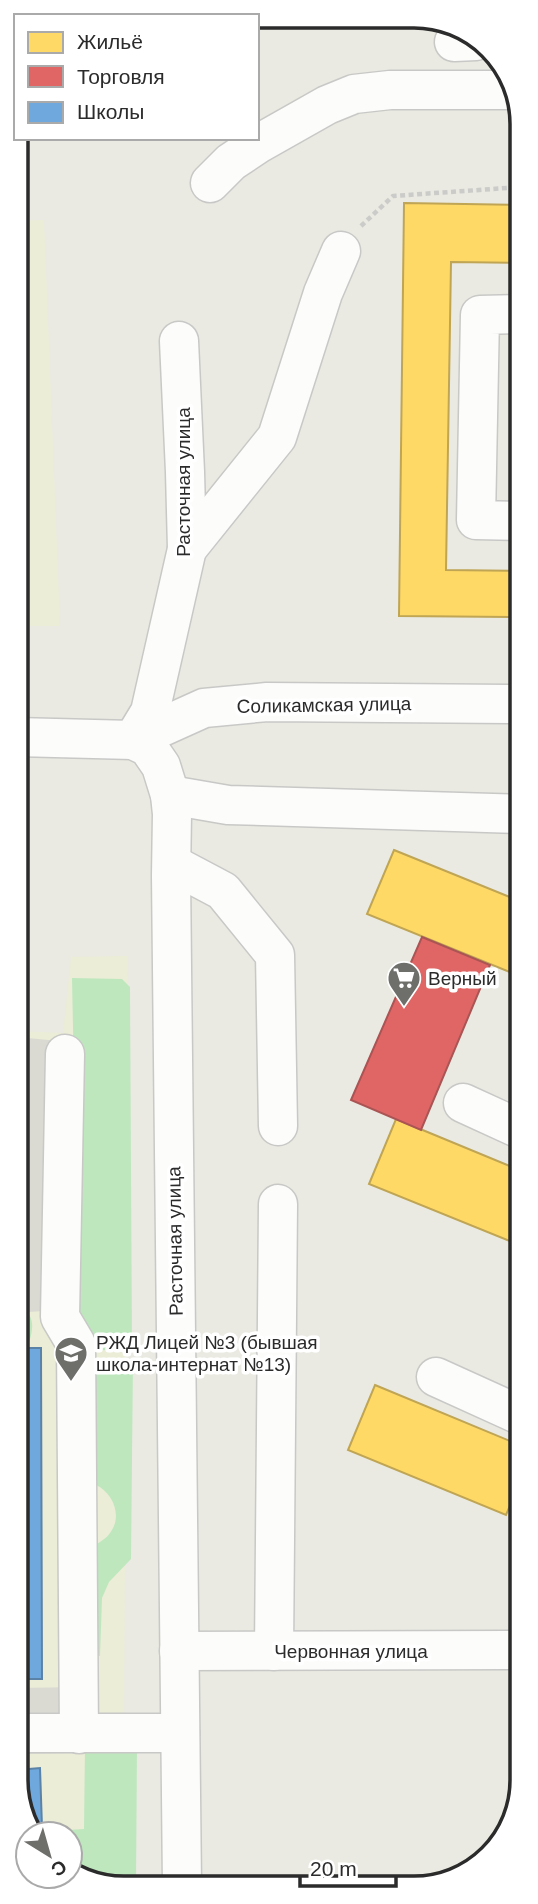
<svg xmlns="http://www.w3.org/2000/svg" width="538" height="1904" font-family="Helvetica,sans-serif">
<rect width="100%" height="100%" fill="#eaeae2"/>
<g fill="#ebedd6">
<path d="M 44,220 L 60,626 L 16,626 L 16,221 Z"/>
<path d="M 128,956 L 124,1733 L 103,1886 L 70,1868 L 70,1834 L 36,1834 L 17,1794 L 16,1031 L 63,1033 L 71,957 Z"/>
</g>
<g fill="#bee7be">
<path d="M 72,978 L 122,979 L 130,987 L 132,1349 L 82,1351 L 79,1328 Z"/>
<path d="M 17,1295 C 31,1318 37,1319 28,1346 L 18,1347 L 19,1329 L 17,1326 Z"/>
<path d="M 133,1359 L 131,1559 L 109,1582 L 102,1598 L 100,1656 L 93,1654 L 92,1547 C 98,1543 106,1539 110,1533 C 123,1516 113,1493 96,1485 L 83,1360 Z"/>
<path d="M 85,1746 L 137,1747 L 136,1886 L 103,1886 L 70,1868 L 70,1834 L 36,1834 L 35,1832 L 84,1829 Z"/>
</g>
<g fill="#dadad2">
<path d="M 16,1037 L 70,1042 L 70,1309 L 29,1312 L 17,1290 Z"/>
<path d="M 83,1687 L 85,1753 L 17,1754 L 17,1688 Z"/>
</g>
<g fill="#ffd966" stroke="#bfa554" stroke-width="2">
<path d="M 404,203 L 521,205 L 521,263 L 451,262 L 446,570 L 521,571 L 521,617 L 399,616 Z"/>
<path d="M 394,850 L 522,902 L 522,977 L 367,914 Z"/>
<path d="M 396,1119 L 522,1171 L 522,1246 L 369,1184 Z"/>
<path d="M 375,1385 L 522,1446 L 522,1477 L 506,1515 L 348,1450 Z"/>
</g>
<path fill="#e06666" stroke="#aa5454" stroke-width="2" d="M 422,937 L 490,965 L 421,1130 L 351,1100 Z"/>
<g fill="#6fa8dc" stroke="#5b82a7" stroke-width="2">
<path d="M 17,1348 L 41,1348 L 42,1679 L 17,1679 Z"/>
<path d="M 17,1679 L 20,1679 L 20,1769 L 17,1770 Z"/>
<path d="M 40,1768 L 42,1827 L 33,1827 L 17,1794 L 17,1770 Z"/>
</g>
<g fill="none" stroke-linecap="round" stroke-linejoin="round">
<defs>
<g id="minor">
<path d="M 454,42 L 476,41"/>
<path d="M 210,183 L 231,162 L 258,144 L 327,105 L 354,94 L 390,90 L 512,90"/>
<path d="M 521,314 L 480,315 L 476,520 L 521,521"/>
<path d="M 187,549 L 277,437 L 323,293 L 341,251"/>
<path d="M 16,737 L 133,740 L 148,747 L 161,766 L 170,795 L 172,814 L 171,875 L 182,1886"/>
<path d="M 133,740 L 150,712 L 187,549 L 185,472 L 179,341"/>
<path d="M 133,740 L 204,708 L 267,702 L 522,704"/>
<path d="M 170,795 L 228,805 L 522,814"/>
<path d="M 172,864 L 223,891 L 275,955 L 278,1126"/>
<path d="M 65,1054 L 60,1317 L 76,1344 L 79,1734"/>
<path d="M 463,1103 L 522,1130"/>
<path d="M 436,1377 L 522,1416"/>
<path d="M 179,1651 L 522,1650"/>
<path d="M 274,1651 L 278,1204"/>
<path d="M 17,1733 L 180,1733"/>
</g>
</defs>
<use href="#minor" stroke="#c8c8c7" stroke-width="41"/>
<path stroke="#cbcbc9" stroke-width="4.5" stroke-dasharray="5 3.5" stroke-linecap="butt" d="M 361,226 L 393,196 L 521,187"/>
<use href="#minor" stroke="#fcfcfb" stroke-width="38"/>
</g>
<defs>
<symbol id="supermarket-pin" viewBox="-11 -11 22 30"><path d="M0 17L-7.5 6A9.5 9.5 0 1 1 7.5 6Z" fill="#6e6e6b" stroke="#fff"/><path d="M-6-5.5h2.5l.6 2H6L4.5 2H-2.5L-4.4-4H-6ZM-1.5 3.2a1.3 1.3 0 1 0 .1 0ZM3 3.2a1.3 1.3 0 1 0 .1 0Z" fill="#fff"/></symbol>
<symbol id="school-pin" viewBox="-11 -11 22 30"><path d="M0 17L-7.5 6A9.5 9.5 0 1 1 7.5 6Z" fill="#6e6e6b" stroke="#fff"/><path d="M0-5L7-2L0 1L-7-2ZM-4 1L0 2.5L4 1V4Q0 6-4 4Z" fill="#fff"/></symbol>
</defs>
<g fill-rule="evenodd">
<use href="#supermarket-pin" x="385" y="959" width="38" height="52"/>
<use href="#school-pin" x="52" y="1334" width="38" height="52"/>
</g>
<g text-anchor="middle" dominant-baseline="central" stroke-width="7" stroke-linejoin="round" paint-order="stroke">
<g font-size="19" fill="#2b2b2b" stroke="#fff">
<text transform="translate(183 482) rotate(-90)">Расточная улица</text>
<text transform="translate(324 705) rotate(-1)">Соликамская улица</text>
<text transform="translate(175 1241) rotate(-91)">Расточная улица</text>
<text x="351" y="1651">Червонная улица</text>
</g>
<g font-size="19" fill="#2b2b2b" stroke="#fff" text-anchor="start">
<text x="428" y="978">Верный</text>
<text x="96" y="1342">РЖД Лицей №3 (бывшая<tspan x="96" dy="22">школа-интернат №13)</tspan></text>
</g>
</g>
<path d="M0 0H538V1904H0ZM124 28H414A96 96 0 0 1 510 124V1780A96 96 0 0 1 414 1876H124A96 96 0 0 1 28 1780V124A96 96 0 0 1 124 28Z" fill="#fff" fill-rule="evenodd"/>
<path fill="none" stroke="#2b2b2b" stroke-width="3.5" d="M124 28H414A96 96 0 0 1 510 124V1780A96 96 0 0 1 414 1876H124A96 96 0 0 1 28 1780V124A96 96 0 0 1 124 28Z"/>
<rect x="14" y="14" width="245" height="126" fill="#ffffff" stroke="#aaaaaa" stroke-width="2"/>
<rect x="28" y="32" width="35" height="21" fill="#ffd966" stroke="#aaaaaa" stroke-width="2"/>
<text x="77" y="49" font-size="21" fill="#2b2b2b">Жильё</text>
<rect x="28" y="66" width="35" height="21" fill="#e06666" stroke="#aaaaaa" stroke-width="2"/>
<text x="77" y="84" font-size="21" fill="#2b2b2b">Торговля</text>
<rect x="28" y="102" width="35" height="21" fill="#6fa8dc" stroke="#aaaaaa" stroke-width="2"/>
<text x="77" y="119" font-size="21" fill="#2b2b2b">Школы</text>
<g transform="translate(49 1855) rotate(143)"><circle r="33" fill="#ffffff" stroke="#aaaaaa" stroke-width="2"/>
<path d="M0-5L12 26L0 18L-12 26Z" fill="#6e6e6b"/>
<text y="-10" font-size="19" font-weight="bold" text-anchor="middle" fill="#2b2b2b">С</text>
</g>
<path d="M300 1876v10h96v-10" fill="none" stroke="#2b2b2b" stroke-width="3.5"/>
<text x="310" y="1876" font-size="21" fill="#2b2b2b" stroke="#ffffff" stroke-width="5" paint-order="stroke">20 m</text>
</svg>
